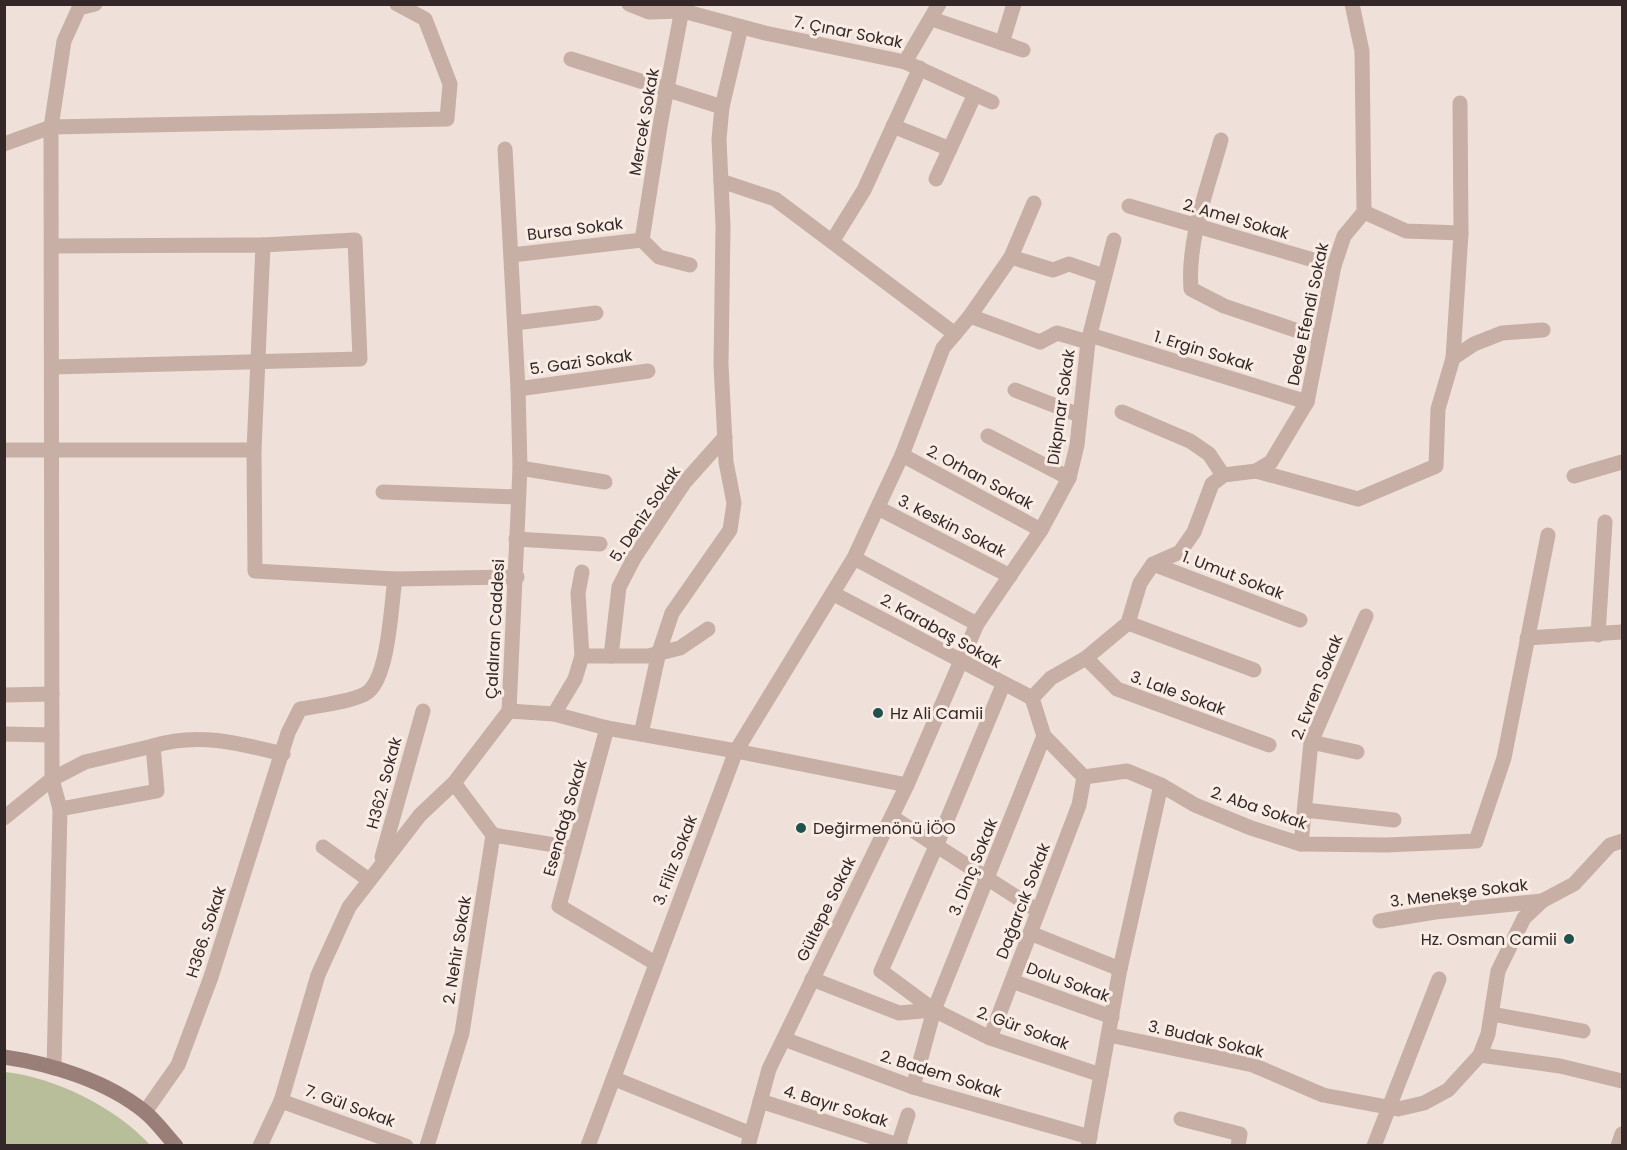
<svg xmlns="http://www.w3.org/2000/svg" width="1627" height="1150" font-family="Poppins,sans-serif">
<rect width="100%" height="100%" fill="#efe1d9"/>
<path fill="#b8bd9a" d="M 5,1072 C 54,1077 117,1108 150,1145 L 5,1145 Z"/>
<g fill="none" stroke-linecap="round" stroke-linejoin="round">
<g stroke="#c7afa6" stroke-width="15">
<path d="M 629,4 L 649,12 L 683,11 L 765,33 L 905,62 L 992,102"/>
<path d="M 932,19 L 1023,50"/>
<path d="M 1002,43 L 1014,4"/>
<path d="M 571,59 L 722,107"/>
<path d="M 905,62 L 939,4"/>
<path d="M 893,126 L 950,149"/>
<path d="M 1221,140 C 1208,187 1187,240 1191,289 L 1224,306 L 1319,338"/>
<path d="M 4,144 L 51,127 L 447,119 L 450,84 L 425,19 L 397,4"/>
<path d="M 936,179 L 975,94"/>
<path d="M 721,181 L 775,199 L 955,334"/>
<path d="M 1129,206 L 1334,266"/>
<path d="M 1364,212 L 1406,231 L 1461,233"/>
<path d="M 642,240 L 661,120 L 683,4"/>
<path d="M 642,240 L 659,257 L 690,265"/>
<path d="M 833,240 L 864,190 L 920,68"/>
<path d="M 52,246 L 263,245 L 254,450"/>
<path d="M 512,255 L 642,240"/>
<path d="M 1011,257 L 1053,270 L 1069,264 L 1104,276"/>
<path d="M 970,316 L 1040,342 L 1057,333 L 1088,342"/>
<path d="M 515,323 L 596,313"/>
<path d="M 1090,335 L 1307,402"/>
<path d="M 1453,358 L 1461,233 L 1460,103"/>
<path d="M 52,367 L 360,359 L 355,240 L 263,245"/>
<path d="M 518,389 L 648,371"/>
<path d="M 1015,390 L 1079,415"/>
<path d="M 1122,412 L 1190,441 L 1209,454 L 1223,475"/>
<path d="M 988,436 L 1069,478"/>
<path d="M 4,450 L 254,450 L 255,571 L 395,579 L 517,577"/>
<path d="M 902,455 L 1041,530"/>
<path d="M 520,468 L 605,482"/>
<path d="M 1256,471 L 1358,499 L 1436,466 L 1438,409 L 1453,358 L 1474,344 L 1502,333 L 1543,330"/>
<path d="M 1574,476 L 1622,462"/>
<path d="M 383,492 L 518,497"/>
<path d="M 878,508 L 1010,576"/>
<path d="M 516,539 L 600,544"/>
<path d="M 854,558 L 977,624"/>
<path d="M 1153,564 L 1300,620"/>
<path d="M 582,572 L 578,593 L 582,656"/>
<path d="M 834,594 L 1032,698"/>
<path d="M 1128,623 L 1254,670"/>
<path d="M 1598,635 L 1605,522"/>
<path d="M 1527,638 L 1622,632"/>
<path d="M 611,656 L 619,587 L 634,558 L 684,483 L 725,437"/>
<path d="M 1086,658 L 1117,689 L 1269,745"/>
<path d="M 1003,685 L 937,844 L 881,971 L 934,1010 L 990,1038 L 1101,1075"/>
<path d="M 4,695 L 52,694"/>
<path d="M 509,711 L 554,714 L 607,728 L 559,906 L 655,963"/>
<path d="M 554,714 L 575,679 L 582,656 L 648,656 L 680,648 L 708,629"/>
<path d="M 607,728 L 736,751 L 854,558 L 902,455 L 943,348 L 970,316 L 1011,257 L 1034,203"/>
<path d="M 4,734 L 52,735"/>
<path d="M 641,734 L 659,652 L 672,613 L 730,530 L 734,503 L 726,462 L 721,365 L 723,226 L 719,139 L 722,107 L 741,27"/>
<path d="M 1311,742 L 1357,752"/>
<path d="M 1084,777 L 1044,736 L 1032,698 L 1051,678 L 1086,658 L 1128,623 L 1140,583 L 1153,564 L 1180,552 L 1194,532 L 1212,484 L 1224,475 L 1256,471 L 1271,462 L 1307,402 L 1334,266 L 1344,236 L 1364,212 L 1362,51 L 1352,4"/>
<path d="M 1084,777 L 1127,771 L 1161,785 L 1195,805 L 1251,828 L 1301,844 L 1387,845 L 1476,841 L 1504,758 L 1548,535"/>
<path d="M 454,783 L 493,835"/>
<path d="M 60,809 L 52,779 L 51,127 L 64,41 L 79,8 L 95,4"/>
<path d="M 1305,810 L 1394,820"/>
<path d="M 892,817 L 1038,911"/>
<path d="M 4,818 L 52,779 L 85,762 L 153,746"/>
<path d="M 1301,844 L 1311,742 L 1366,616"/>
<path d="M 323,847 L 369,880"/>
<path d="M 382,857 L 423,711"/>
<path d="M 1380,921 L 1435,912 L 1542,901"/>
<path d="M 1030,933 L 1120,969"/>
<path d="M 812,979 L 899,1013 L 934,1010"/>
<path d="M 1012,981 L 1112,1017"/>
<path d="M 1492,1014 L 1583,1031"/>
<path d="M 1109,1035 L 1253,1065 L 1323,1095 L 1398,1109 L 1424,1103 L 1448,1090 L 1480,1055 L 1488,1034 L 1498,971 L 1524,918 L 1542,901 L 1574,884 L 1610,845 L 1622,841"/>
<path d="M 990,1038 L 1079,805 L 1084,777"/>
<path d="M 784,1039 L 913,1087 L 1090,1137"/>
<path d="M 1480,1055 L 1560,1066 L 1622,1081"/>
<path d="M 54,1068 L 60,809 L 157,791 L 153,746 C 197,732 239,743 283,754"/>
<path d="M 615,1079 L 751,1134"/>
<path d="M 913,1087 L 934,1010 L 1044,736"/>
<path d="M 281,1101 L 406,1146"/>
<path d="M 760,1101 L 901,1146"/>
<path d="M 145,1112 L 178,1065 L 211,977 L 288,733 L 300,709 C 316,706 357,701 368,692 C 389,675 391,605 395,579"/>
<path d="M 1181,1119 L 1240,1134 L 1238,1146"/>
<path d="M 260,1146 L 281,1101 L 318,975 L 349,907 L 420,815 L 454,783 L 509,711 L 520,468 L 518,389 L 505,149"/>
<path d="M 427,1146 L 462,1033 L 493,835 L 573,848"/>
<path d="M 588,1146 L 736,751 L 907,785"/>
<path d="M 748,1146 L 769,1069 L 907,785 L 977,624 L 1041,530 L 1069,478 L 1077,445 L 1088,342 L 1114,240"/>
<path d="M 898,1146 L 908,1115"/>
<path d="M 1088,1146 L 1120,969 L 1161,785"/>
<path d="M 1374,1146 L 1439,979"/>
<path d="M 1618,1146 L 1622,1134"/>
</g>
<path stroke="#9a7e78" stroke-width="15" d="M 4,1057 C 52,1064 107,1081 145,1112 C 156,1121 166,1135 176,1146"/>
</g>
<g fill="#1f524c" stroke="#f8ece5" stroke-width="2">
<circle cx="878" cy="713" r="6"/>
<circle cx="801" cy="828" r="6"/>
<circle cx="1569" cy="939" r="6"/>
</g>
<g text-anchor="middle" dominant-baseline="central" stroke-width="6" stroke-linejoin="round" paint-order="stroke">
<g font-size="16" fill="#332827" stroke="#f8ece5">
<text transform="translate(848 32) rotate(11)">7. Çınar Sokak</text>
<text transform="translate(644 122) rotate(-80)">Mercek Sokak</text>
<text transform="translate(1236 219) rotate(16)">2. Amel Sokak</text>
<text transform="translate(575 229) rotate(-7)">Bursa Sokak</text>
<text transform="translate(1308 314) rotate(-78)">Dede Efendi Sokak</text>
<text transform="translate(1204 351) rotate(17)">1. Ergin Sokak</text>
<text transform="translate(581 362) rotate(-8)">5. Gazi Sokak</text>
<text transform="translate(1061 407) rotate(-82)">Dikpınar Sokak</text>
<text transform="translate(980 477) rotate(28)">2. Orhan Sokak</text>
<text transform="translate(645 514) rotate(-56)">5. Deniz Sokak</text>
<text transform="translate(952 526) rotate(27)">3. Keskin Sokak</text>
<text transform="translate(1233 575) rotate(21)">1. Umut Sokak</text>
<text transform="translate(495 629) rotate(-87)">Çaldıran Caddesi</text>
<text transform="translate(941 631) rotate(29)">2. Karabaş Sokak</text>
<text transform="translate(1317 687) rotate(-68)">2. Evren Sokak</text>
<text transform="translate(1178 693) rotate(20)">3. Lale Sokak</text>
<text transform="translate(384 783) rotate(-75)">H362. Sokak</text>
<text transform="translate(1259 808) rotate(19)">2. Aba Sokak</text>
<text transform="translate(565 818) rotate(-74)">Esendağ Sokak</text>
<text transform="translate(675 860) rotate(-69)">3. Filiz Sokak</text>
<text transform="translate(973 867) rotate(-68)">3. Dinç Sokak</text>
<text transform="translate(1459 893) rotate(-7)">3. Menekşe Sokak</text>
<text transform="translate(1023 901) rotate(-69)">Dağarcık Sokak</text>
<text transform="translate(826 909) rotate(-64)">Gültepe Sokak</text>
<text transform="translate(206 932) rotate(-72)">H366. Sokak</text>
<text transform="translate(457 950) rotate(-81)">2. Nehir Sokak</text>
<text transform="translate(1068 982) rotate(20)">Dolu Sokak</text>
<text transform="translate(1023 1028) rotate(20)">2. Gür Sokak</text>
<text transform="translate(1206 1039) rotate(13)">3. Budak Sokak</text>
<text transform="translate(941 1074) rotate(17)">2. Badem Sokak</text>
<text transform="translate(350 1106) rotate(20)">7. Gül Sokak</text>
<text transform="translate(836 1106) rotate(17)">4. Bayır Sokak</text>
</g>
<g font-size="16" fill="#332827" stroke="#f8ece5" text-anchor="start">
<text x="890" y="713">Hz Ali Camii</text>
<text x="813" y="828">Değirmenönü İÖO</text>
<text x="1557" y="939" text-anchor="end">Hz. Osman Camii</text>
</g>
</g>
<rect width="1627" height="1150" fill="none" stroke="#332827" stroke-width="12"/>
</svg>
